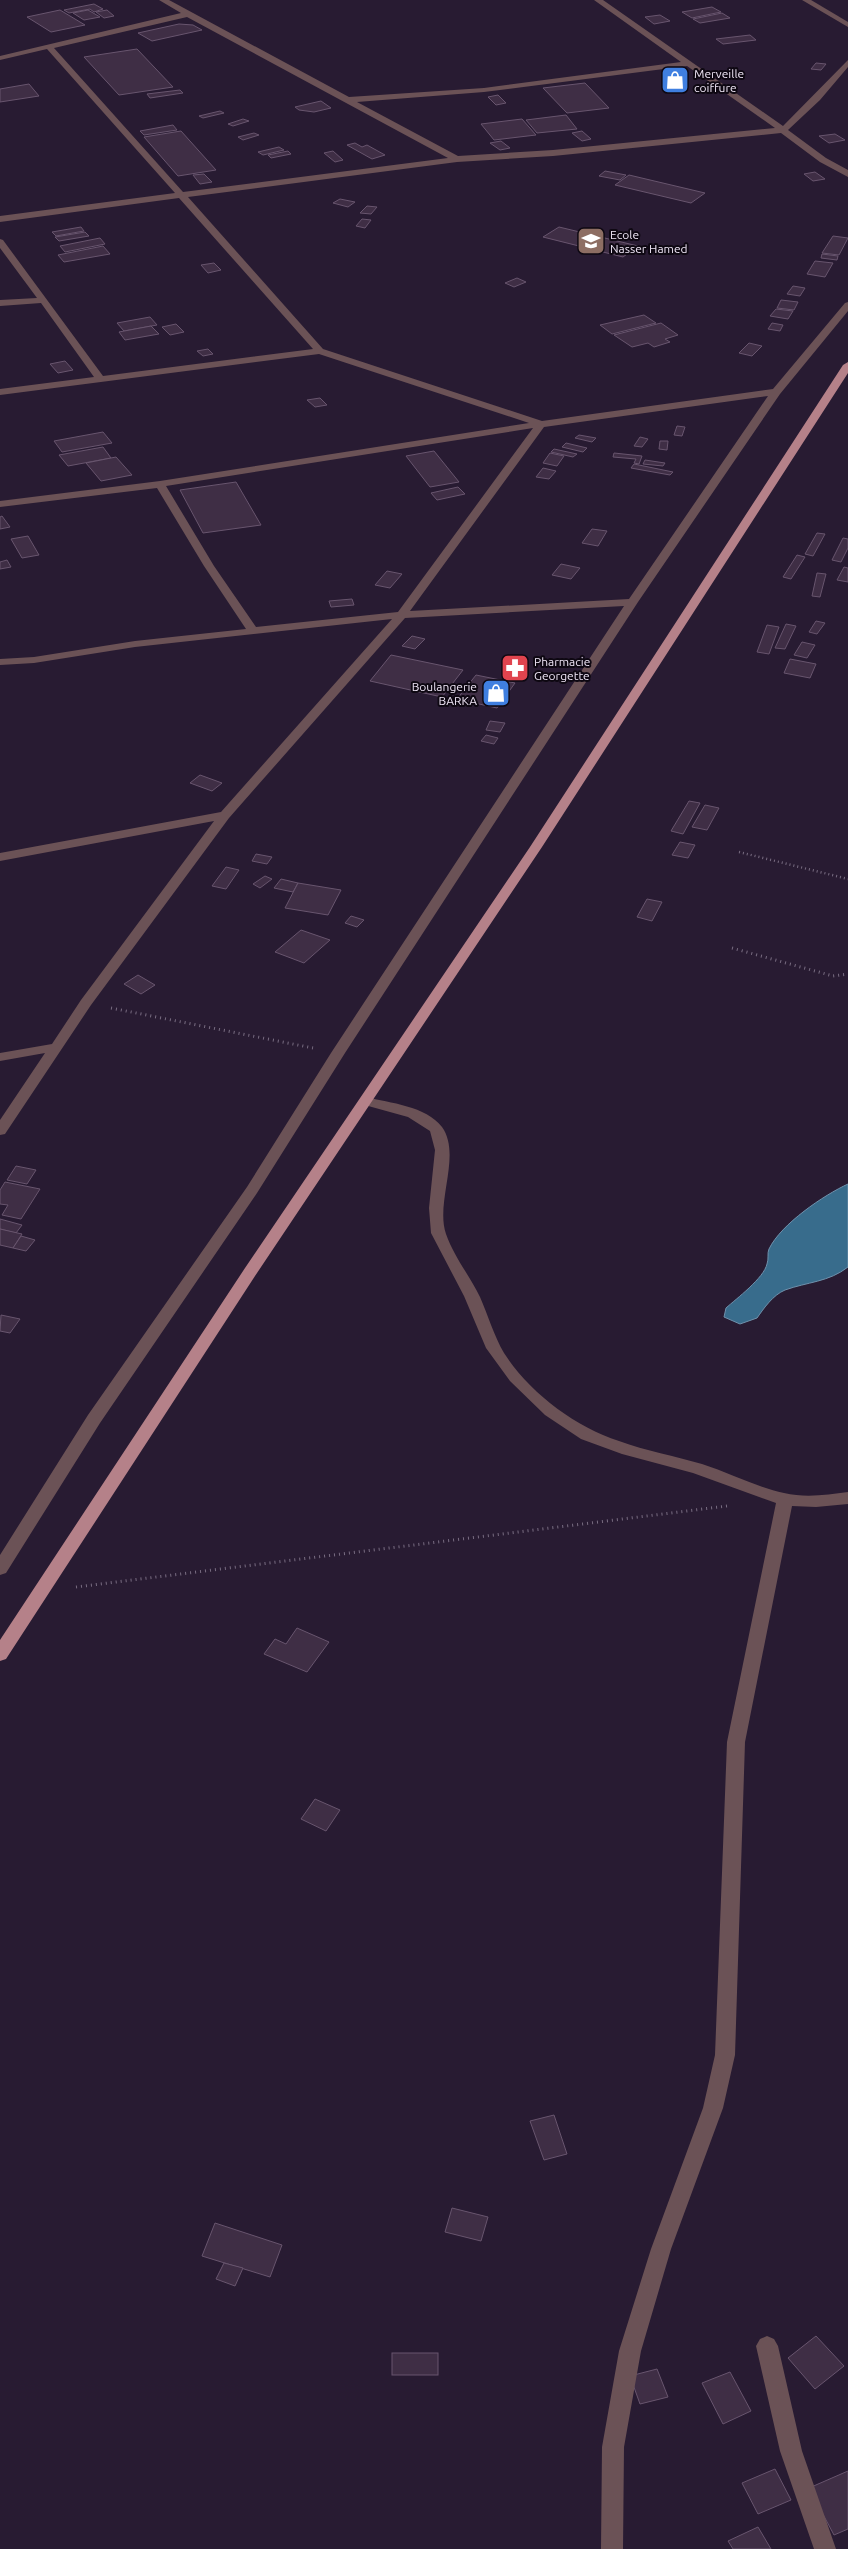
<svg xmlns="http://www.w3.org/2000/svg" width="848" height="2549" font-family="Ubuntu,sans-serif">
<rect width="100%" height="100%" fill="#281b32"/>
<path fill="#386c8c" stroke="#6f91ac" d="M 848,1184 L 848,1267 C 829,1282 807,1282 785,1290 C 773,1295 764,1308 757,1318 L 740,1324 L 724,1317 L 726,1308 C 736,1299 764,1278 767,1264 C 769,1259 767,1253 769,1249 C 781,1224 824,1195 848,1184 Z"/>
<g fill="#3f2e45" stroke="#68556e">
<path d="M 94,4 L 103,9 L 94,12 L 90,9 L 69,13 L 64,10 Z"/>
<path d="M 712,7 L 721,12 L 692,18 L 682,12 Z"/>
<path d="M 60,10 L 85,25 L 51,32 L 27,17 Z"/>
<path d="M 88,10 L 100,17 L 84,20 L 73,13 Z"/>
<path d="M 107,10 L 114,16 L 104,18 L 96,12 Z"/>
<path d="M 722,13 L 730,18 L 700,23 L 693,19 Z"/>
<path d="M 660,15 L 670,21 L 654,24 L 645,17 Z"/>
<path d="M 179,24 L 193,25 L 202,30 L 152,41 L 138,33 Z"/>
<path d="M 750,35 L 756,40 L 723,44 L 716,39 Z"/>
<path d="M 137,49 L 173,87 L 119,95 L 84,57 Z"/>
<path d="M 816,63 L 826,64 L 821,70 L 811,69 Z"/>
<path d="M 585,83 L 609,108 L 567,113 L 543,88 Z"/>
<path d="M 29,84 L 39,96 L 0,102 L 0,89 Z"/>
<path d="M 180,90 L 183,93 L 150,98 L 147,94 Z"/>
<path d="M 498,95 L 506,103 L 496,105 L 488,97 Z"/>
<path d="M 321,101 L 331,108 L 314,112 L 299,110 L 295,107 Z"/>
<path d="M 220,111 L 224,113 L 203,118 L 199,116 Z"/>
<path d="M 566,115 L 577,129 L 537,133 L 526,120 Z"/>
<path d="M 243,119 L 249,121 L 233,126 L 228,124 Z"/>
<path d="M 522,119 L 536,135 L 494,140 L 481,124 Z"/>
<path d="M 173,125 L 177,130 L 144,135 L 140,131 Z"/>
<path d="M 181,131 L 216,170 L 178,176 L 144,137 Z"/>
<path d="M 582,131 L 591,139 L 582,141 L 572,133 Z"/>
<path d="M 254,133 L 259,135 L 243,140 L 238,137 Z"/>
<path d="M 835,134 L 845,140 L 829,143 L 819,136 Z"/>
<path d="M 501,141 L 510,148 L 500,150 L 490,143 Z"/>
<path d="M 355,143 L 362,147 L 367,145 L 385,155 L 372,159 L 347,145 Z"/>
<path d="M 279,147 L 284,150 L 263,155 L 258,152 Z"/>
<path d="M 288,151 L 291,154 L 271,158 L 268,155 Z"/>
<path d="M 333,151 L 343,160 L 335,162 L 324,153 Z"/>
<path d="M 605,171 L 626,175 L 620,180 L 599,176 Z"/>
<path d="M 815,172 L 825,179 L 813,181 L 804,174 Z"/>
<path d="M 204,174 L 212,182 L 200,184 L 193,175 Z"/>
<path d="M 629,175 L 705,193 L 691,203 L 615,185 Z"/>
<path d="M 340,199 L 355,202 L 348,207 L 333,203 Z"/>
<path d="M 367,206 L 377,207 L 371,214 L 360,213 Z"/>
<path d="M 362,219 L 371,220 L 365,228 L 356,226 Z"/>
<path d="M 81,227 L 84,231 L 56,236 L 52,232 Z"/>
<path d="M 559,227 L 638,246 L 623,257 L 543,237 Z"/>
<path d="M 85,232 L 89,236 L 59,241 L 55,237 Z"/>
<path d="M 833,236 L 848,238 L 839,255 L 822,253 Z"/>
<path d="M 100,238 L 105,244 L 65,252 L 60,246 Z"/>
<path d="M 103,246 L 110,254 L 64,262 L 58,255 Z"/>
<path d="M 822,254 L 838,256 L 837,260 L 821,258 Z"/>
<path d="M 815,261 L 833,263 L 825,277 L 807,274 Z"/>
<path d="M 214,263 L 221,270 L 208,273 L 201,265 Z"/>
<path d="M 517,278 L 526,282 L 514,287 L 505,283 Z"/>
<path d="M 793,286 L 805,288 L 800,296 L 787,294 Z"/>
<path d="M 781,300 L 798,302 L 794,310 L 777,308 Z"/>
<path d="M 776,309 L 793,311 L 788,319 L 770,316 Z"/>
<path d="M 644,315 L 656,323 L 612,334 L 600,325 Z"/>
<path d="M 150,317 L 157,325 L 124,331 L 117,323 Z"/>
<path d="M 661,323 L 678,335 L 665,339 L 670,342 L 654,347 L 648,343 L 632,347 L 614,335 Z"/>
<path d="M 772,323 L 783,325 L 780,331 L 768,329 Z"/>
<path d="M 176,324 L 184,332 L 170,335 L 162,327 Z"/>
<path d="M 151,326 L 159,334 L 125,340 L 119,332 Z"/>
<path d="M 749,343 L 762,346 L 752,356 L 739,353 Z"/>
<path d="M 208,349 L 213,354 L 203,356 L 197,351 Z"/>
<path d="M 65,361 L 73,370 L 58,373 L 50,364 Z"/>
<path d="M 320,398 L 327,405 L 315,407 L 307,400 Z"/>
<path d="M 677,426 L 685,427 L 682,436 L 674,435 Z"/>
<path d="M 103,432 L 112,443 L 62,452 L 54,441 Z"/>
<path d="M 579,435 L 596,438 L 592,442 L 575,438 Z"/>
<path d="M 640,437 L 648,439 L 642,447 L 634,446 Z"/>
<path d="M 660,441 L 668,441 L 667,450 L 659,449 Z"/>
<path d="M 566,443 L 587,448 L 583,452 L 562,447 Z"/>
<path d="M 103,447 L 111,458 L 68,466 L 59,455 Z"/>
<path d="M 554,449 L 577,454 L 573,457 L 551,452 Z"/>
<path d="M 434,451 L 459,482 L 430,487 L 406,456 Z"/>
<path d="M 550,453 L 564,456 L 557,466 L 543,463 Z"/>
<path d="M 614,453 L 642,456 L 639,464 L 634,463 L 636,459 L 613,457 Z"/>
<path d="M 116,457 L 132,475 L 101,481 L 86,463 Z"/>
<path d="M 645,460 L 665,463 L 663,466 L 643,464 Z"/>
<path d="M 634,464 L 673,472 L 670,475 L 631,468 Z"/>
<path d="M 543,468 L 556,471 L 549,479 L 536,477 Z"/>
<path d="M 236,482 L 261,525 L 203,533 L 180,490 Z"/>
<path d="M 458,487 L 465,494 L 437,500 L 431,493 Z"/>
<path d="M 2,516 L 10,527 L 0,529 L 0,517 Z"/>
<path d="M 592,529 L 607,531 L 598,546 L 582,543 Z"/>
<path d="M 817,533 L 825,534 L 813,556 L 805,554 Z"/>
<path d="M 28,536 L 39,555 L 22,558 L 11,539 Z"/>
<path d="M 843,538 L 848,539 L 848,548 L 841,562 L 832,560 Z"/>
<path d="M 797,555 L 805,557 L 791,579 L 783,577 Z"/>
<path d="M 7,560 L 11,567 L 0,569 L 0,562 Z"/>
<path d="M 561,564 L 580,568 L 571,579 L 552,575 Z"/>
<path d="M 844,567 L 848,568 L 848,582 L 837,580 Z"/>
<path d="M 387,571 L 402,574 L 390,588 L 375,585 Z"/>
<path d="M 817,573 L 826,574 L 820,597 L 812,596 Z"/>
<path d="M 352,599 L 354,605 L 331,607 L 329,601 Z"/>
<path d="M 816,621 L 825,623 L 817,634 L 809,632 Z"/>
<path d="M 786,624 L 796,626 L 785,649 L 775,648 Z"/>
<path d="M 767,625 L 779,627 L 769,654 L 757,652 Z"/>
<path d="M 412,636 L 425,639 L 415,649 L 402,646 Z"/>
<path d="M 802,642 L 815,645 L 807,658 L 794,655 Z"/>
<path d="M 391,655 L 463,670 L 442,697 L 370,681 Z"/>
<path d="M 790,659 L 816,664 L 810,678 L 784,673 Z"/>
<path d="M 476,675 L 515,683 L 497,708 L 457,699 Z"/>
<path d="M 490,721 L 505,723 L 500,732 L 486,730 Z"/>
<path d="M 486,735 L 498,738 L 494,744 L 481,741 Z"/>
<path d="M 200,775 L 222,783 L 212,791 L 190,783 Z"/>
<path d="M 689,801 L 700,803 L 683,834 L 671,831 Z"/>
<path d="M 705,805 L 719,808 L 707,830 L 692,827 Z"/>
<path d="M 680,842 L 695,845 L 688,858 L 672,855 Z"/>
<path d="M 256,854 L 272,857 L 267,864 L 252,861 Z"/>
<path d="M 226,867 L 239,870 L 226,889 L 212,886 Z"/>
<path d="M 265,876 L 272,879 L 260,888 L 253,884 Z"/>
<path d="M 281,879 L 298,883 L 293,892 L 274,888 Z"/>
<path d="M 298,883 L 341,890 L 328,915 L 285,908 Z"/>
<path d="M 647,899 L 662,902 L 652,921 L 637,917 Z"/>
<path d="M 351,916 L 364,920 L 357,927 L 345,923 Z"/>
<path d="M 301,930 L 330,940 L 304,963 L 275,952 Z"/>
<path d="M 138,975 L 155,985 L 141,994 L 124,984 Z"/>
<path d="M 16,1166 L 36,1170 L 27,1184 L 7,1180 Z"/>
<path d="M 5,1182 L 40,1189 L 21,1219 L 2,1215 L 8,1205 L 0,1204 L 0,1190 Z"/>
<path d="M 0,1219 L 22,1225 L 16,1233 L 0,1229 Z"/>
<path d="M 0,1229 L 22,1234 L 13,1248 L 0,1245 Z"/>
<path d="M 21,1236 L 35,1240 L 26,1251 L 13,1248 Z"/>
<path d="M 1,1315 L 20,1319 L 10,1333 L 0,1331 Z"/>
<path d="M 297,1628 L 329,1642 L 307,1672 L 264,1654 L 275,1639 L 286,1644 Z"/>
<path d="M 315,1799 L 340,1810 L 326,1831 L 301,1819 Z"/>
<path d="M 554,2115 L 567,2154 L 544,2160 L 530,2121 Z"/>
<path d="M 452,2208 L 488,2217 L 481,2241 L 445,2232 Z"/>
<path d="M 215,2223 L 282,2245 L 270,2277 L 202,2256 Z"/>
<path d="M 224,2263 L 243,2268 L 235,2286 L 216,2279 Z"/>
<path d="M 816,2336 L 844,2366 L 815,2389 L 788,2358 Z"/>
<rect x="392" y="2353" width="46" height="22"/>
<path d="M 657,2369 L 668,2397 L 640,2404 L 630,2376 Z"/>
<path d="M 730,2372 L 751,2411 L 723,2424 L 702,2383 Z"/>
<path d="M 775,2469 L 791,2500 L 758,2514 L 742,2483 Z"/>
<path d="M 848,2471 L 848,2529 L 834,2535 L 809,2488 Z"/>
<path d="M 758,2527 L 771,2549 L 733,2549 L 728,2541 Z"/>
</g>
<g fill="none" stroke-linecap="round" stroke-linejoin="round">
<path stroke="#796d82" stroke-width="2.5" stroke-dasharray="1 3" stroke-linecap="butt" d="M 739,852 L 848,879"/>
<g stroke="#796d82" stroke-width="3" stroke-dasharray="1 4" stroke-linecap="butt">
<path d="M 732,948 L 833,976 L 848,974"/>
<path d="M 111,1008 L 313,1048"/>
<path d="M 76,1587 L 727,1506"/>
</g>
<g fill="#6b5256" fill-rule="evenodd">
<path d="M 159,0 L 169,0 L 349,97 L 484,88 L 681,62 L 594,0 L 603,0 L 783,126 L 848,60 L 848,67 L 820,100 L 788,130 L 826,158 L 848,170 L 848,177 L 820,162 L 781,133 L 553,156 L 457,162 L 188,197 L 323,349 L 542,421 L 773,389 L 845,303 L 848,302 L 848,311 L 780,394 L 638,602 L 345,1053 L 257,1193 L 100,1423 L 6,1573 L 0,1575 L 0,1555 L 88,1415 L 247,1187 L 331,1053 L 624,606 L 405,618 L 229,818 L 91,1005 L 5,1134 L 0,1135 L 0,1120 L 45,1053 L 0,1061 L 0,1053 L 52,1044 L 81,1000 L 214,821 L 0,861 L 0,853 L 221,812 L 392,619 L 135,647 L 34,663 L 0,665 L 0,659 L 34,657 L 135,641 L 246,629 L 204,566 L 157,488 L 0,507 L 0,501 L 160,481 L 529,423 L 319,354 L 0,395 L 0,389 L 94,377 L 41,303 L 0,306 L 0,300 L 37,298 L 0,248 L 0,239 L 3,240 L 103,376 L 313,349 L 179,198 L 0,222 L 0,216 L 175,193 L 47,49 L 0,60 L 0,56 L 181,13 ZM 187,17 L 448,158 L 183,192 L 54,48 ZM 687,66 L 775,128 L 553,150 L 458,156 L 357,102 L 484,92 ZM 768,396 L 629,599 L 410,611 L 544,427 ZM 533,428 L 398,612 L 256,627 L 214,566 L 166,486 Z"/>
<path d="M 802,0 L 811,0 L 848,22 L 848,27 Z"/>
<path d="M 366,1097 C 390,1103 426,1106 442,1127 C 462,1155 435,1202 446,1234 C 454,1257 470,1276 480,1297 C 488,1315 494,1336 504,1353 C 530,1393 574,1426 619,1441 C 646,1451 675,1456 702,1464 C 730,1473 756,1487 784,1493 C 805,1498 827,1495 848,1492 L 848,1504 L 816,1507 L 792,1506 L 745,1742 L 735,2055 L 723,2108 L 671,2249 L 641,2351 L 624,2447 L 623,2549 L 601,2549 L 602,2447 L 619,2351 L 651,2249 L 703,2108 L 715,2055 L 727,1742 L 776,1503 L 693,1473 L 622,1454 L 581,1439 L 545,1415 L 510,1381 L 486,1348 L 464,1296 L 431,1233 L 429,1208 L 435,1150 L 430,1131 L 408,1117 L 361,1104 L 359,1101 Z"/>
<path d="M 767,2336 L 774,2339 L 778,2346 L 802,2451 L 836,2549 L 814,2549 L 780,2451 L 756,2346 L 760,2339 Z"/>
</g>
<path fill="#b58189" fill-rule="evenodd" d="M 848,362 L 848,373 L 542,847 L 255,1276 L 6,1659 L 0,1661 L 0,1640 L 245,1268 L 530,847 L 843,365 Z"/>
</g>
<defs>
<symbol id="shop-square" viewBox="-11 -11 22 22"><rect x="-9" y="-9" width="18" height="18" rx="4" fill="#3f7fe0" stroke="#0e0812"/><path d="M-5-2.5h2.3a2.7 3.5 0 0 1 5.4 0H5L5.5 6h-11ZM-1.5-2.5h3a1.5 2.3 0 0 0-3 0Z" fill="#fff"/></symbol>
<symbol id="school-square" viewBox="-11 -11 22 22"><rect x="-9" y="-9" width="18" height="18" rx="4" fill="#8d6e63" stroke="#0e0812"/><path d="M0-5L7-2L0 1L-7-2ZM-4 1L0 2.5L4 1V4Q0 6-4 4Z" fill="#fff"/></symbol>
<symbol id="pharmacy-square" viewBox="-11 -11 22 22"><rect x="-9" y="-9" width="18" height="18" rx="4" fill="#e0444e" stroke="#0e0812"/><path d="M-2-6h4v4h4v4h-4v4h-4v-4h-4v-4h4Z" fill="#fff"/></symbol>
</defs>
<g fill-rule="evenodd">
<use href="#shop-square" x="659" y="64" width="32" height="32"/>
<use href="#school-square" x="575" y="225" width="32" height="32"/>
<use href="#pharmacy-square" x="499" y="652" width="32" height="32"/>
<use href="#shop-square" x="480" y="677" width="32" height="32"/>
</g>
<g text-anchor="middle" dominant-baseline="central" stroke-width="4" stroke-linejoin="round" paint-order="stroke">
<g font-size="12" fill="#efe6f6" stroke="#0e0812" text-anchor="start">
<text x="694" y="73">Merveille<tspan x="694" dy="14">coiffure</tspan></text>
<text x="610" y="234">Ecole<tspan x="610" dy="14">Nasser Hamed</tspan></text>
<text x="534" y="661">Pharmacie<tspan x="534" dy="14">Georgette</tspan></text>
<text x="477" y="686" text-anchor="end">Boulangerie<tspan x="477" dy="14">BARKA</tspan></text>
</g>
</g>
</svg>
